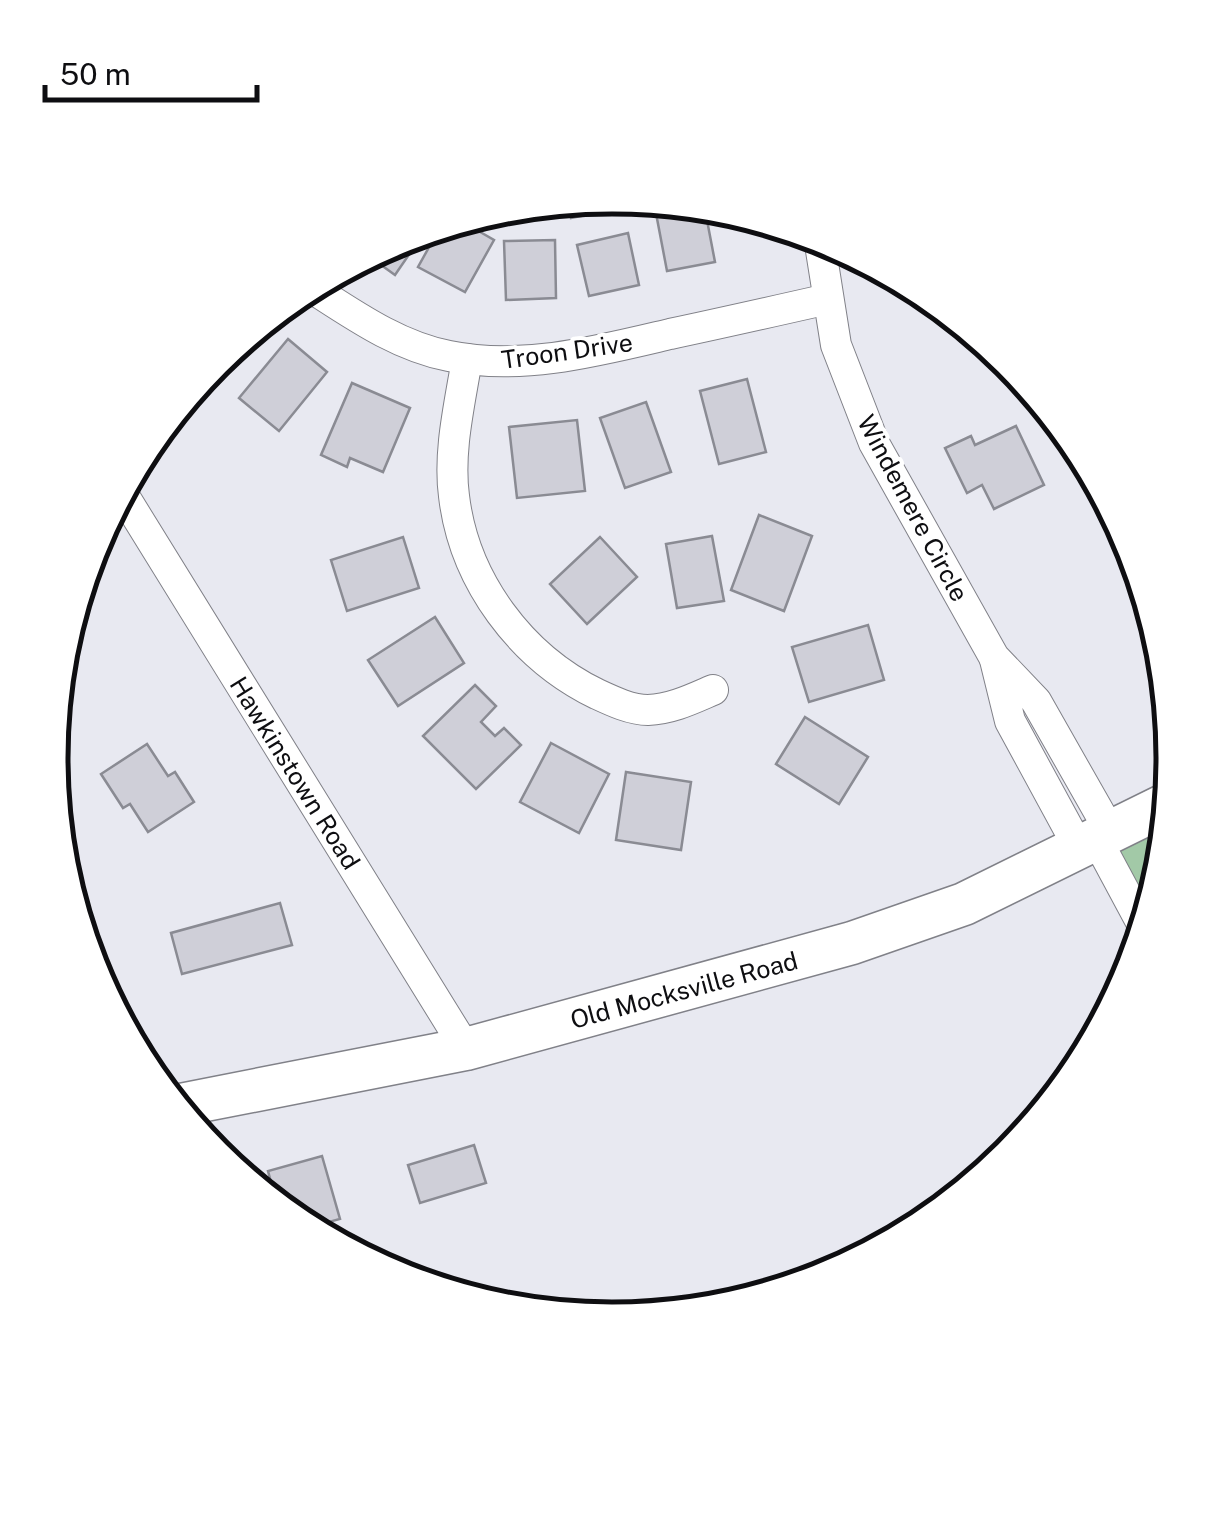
<svg xmlns="http://www.w3.org/2000/svg" width="1224" height="1517" font-family="'Public Sans',sans-serif">
<rect width="100%" height="100%" fill="#e8e9f1"/>
<path fill="#a2c9a7" d="M 1163,816 L 1144,909 L 1108,844 Z"/>
<g fill="#cfcfd8" stroke="#8a8b93" stroke-width="2.5">
<path d="M 598,199 L 601,212 L 571,218 L 569,205 Z"/>
<path d="M 663,207 L 706,215 L 715,262 L 667,271 L 655,208 Z"/>
<path d="M 468,225 L 494,240 L 465,292 L 418,267 L 438,231 Z"/>
<path d="M 628,233 L 639,285 L 589,296 L 577,245 Z"/>
<path d="M 423,234 L 395,275 L 370,257 L 397,239 Z"/>
<path d="M 555,240 L 556,298 L 506,300 L 504,241 Z"/>
<path d="M 288,339 L 327,372 L 279,431 L 239,398 Z"/>
<path d="M 747,379 L 766,452 L 719,464 L 700,391 Z"/>
<path d="M 352,383 L 410,408 L 383,472 L 350,458 L 347,467 L 321,455 Z"/>
<path d="M 646,402 L 671,472 L 625,488 L 600,418 Z"/>
<path d="M 577,420 L 585,491 L 517,498 L 509,427 Z"/>
<path d="M 1016,426 L 1044,485 L 994,509 L 982,485 L 967,493 L 945,448 L 971,436 L 975,445 Z"/>
<path d="M 759,515 L 812,536 L 784,611 L 731,590 Z"/>
<path d="M 712,536 L 724,601 L 677,608 L 666,544 Z"/>
<path d="M 403,537 L 419,588 L 347,611 L 331,560 Z"/>
<path d="M 600,537 L 637,577 L 587,624 L 550,584 Z"/>
<path d="M 435,617 L 464,663 L 398,706 L 368,660 Z"/>
<path d="M 868,625 L 884,680 L 809,702 L 792,647 Z"/>
<path d="M 475,685 L 496,706 L 481,722 L 495,736 L 504,728 L 521,745 L 476,789 L 423,736 Z"/>
<path d="M 805,717 L 868,757 L 839,804 L 776,764 Z"/>
<path d="M 551,743 L 609,774 L 579,833 L 520,802 Z"/>
<path d="M 147,744 L 168,776 L 175,772 L 194,802 L 148,832 L 130,804 L 123,808 L 101,774 Z"/>
<path d="M 626,772 L 691,782 L 681,850 L 616,840 Z"/>
<path d="M 280,903 L 292,945 L 182,974 L 171,933 Z"/>
<path d="M 474,1145 L 486,1183 L 420,1203 L 408,1165 Z"/>
<path d="M 322,1156 L 340,1219 L 318,1225 L 285,1203 L 282,1191 L 274,1193 L 268,1171 Z"/>
</g>
<g fill="none" stroke-linecap="round" stroke-linejoin="round">
<defs>
<g id="street">
<path d="M 819,238 L 836,345 L 874,443 L 994,657 L 1036,701 L 1111,833"/>
<path d="M 318,292 C 358,318 401,347 449,356 C 522,371 598,351 670,334 C 722,323 775,311 828,299"/>
<path d="M 467,359 C 460,403 448,451 454,496 C 464,581 521,657 597,694 C 612,701 631,710 648,710 C 672,709 692,699 713,690"/>
<path d="M 124,496 L 466,1049"/>
<path d="M 995,660 L 1010,721 L 1079,848"/>
<path d="M 1097,840 L 1141,922"/>
</g>
<path id="secondary" d="M 180,1105 L 466,1049 L 852,943 L 964,904 L 1165,805"/>
</defs>
<use href="#street" stroke="#808188" stroke-width="32"/>
<use href="#secondary" stroke="#808188" stroke-width="45"/>
<use href="#street" stroke="#fff" stroke-width="30"/>
<use href="#secondary" stroke="#fff" stroke-width="42"/>
</g>
<g text-anchor="middle" dominant-baseline="central" stroke-width="8" stroke-linejoin="round" paint-order="stroke">
<g font-size="25" fill="#0e0e11" stroke="#fff">
<text transform="translate(567 351) rotate(-8)">Troon Drive</text>
<text transform="translate(913 508) rotate(62)">Windemere Circle</text>
<text transform="translate(295 773) rotate(58)">Hawkinstown Road</text>
<text transform="translate(684 990) rotate(-15)">Old Mocksville Road</text>
</g>
</g>
<path d="M0 0H1224V1517H0ZM68 758a544 544 0 1 1 1088 0a544 544 0 1 1-1088 0Z" fill="#fff" fill-rule="evenodd"/>
<path fill="none" stroke="#0e0e11" stroke-width="5" d="M68 758a544 544 0 1 1 1088 0a544 544 0 1 1-1088 0Z"/>
<path d="M45 85v15h212v-15" fill="none" stroke="#0e0e11" stroke-width="5"/>
<text x="60" y="85" font-size="30" fill="#0e0e11" stroke="#ffffff" stroke-width="8" paint-order="stroke">50 m</text>
</svg>
